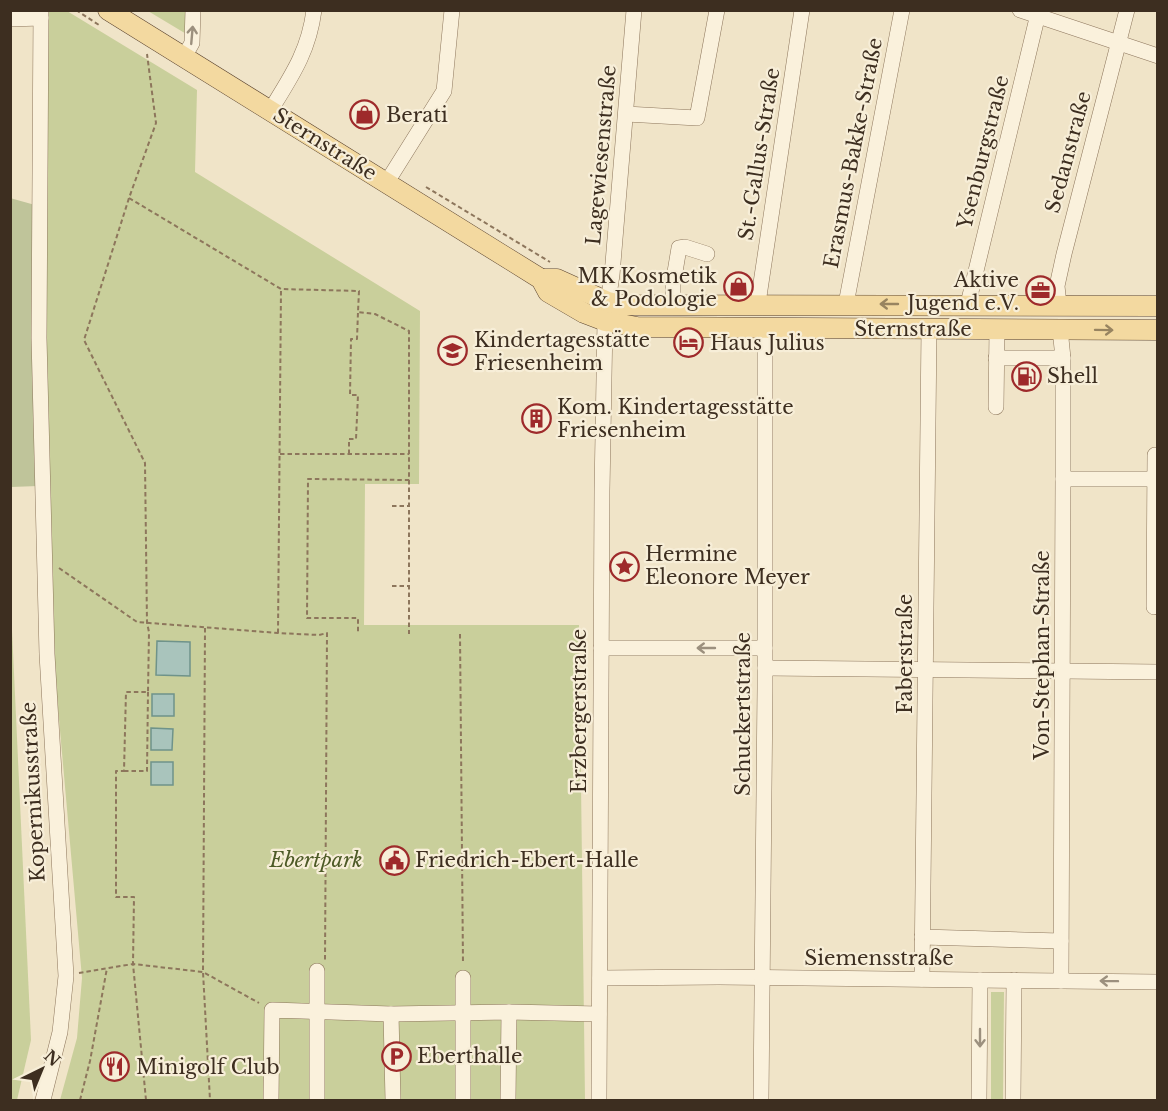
<svg xmlns="http://www.w3.org/2000/svg" width="1168" height="1111" font-family="'Libre Baskerville',serif">
<rect width="100%" height="100%" fill="#f0e4c8"/>
<g fill="#c9cf9b">
<path d="M 45,11 L 67,11 L 197,90 L 195,172 L 420,311 L 419,484 L 365,484 L 364,625 L 579,625 L 585,1100 L 60,1100 L 77,1038 L 82,978 L 51,629 L 43,339 Z"/>
<path d="M 148,11 L 189,11 L 188,35 Z"/>
<path d="M 10,630 L 12,630 L 31,1040 L 17,1100 L 10,1100 Z"/>
<path d="M 991,992 L 1004,992 L 1003,1100 L 991,1100 Z"/>
</g>
<path fill="#bfc49a" d="M 10,198 L 35,205 L 38,486 L 11,487 Z"/>
<g fill="#a9c4bc" stroke="#6f938a" stroke-width="1.5">
<path d="M 157,641 L 190,642 L 190,676 L 156,675 Z"/>
<rect x="152" y="694" width="22" height="22"/>
<path d="M 151,728 L 173,729 L 172,750 L 151,750 Z"/>
<rect x="151" y="762" width="22" height="23"/>
</g>
<g fill="none" stroke-linecap="round" stroke-linejoin="round">
<defs>
<g id="minor">
<path d="M 41,10 L 39,338 L 47,654 L 66,976 L 60,1032 L 43,1100"/>
<path d="M 1020,10 L 1158,56"/>
<path d="M 10,19 L 41,18"/>
<path d="M 184,57 L 192,43 L 193,10"/>
<path d="M 270,111 C 291,77 309,51 314,10"/>
<path d="M 626,114 L 697,118 L 717,10"/>
<path d="M 387,182 L 444,91 L 452,10"/>
<path d="M 608,302 L 612,275 L 634,10"/>
<path d="M 673,303 L 673,284 L 679,248 L 685,247 L 707,254"/>
<path d="M 758,303 L 802,10"/>
<path d="M 846,304 L 902,10"/>
<path d="M 968,304 L 1039,10"/>
<path d="M 1059,304 L 1057,286 L 1064,254 L 1127,10"/>
<path d="M 1060,329 L 1063,358 L 1063,479 L 1061,981"/>
<path d="M 996,358 L 1063,358"/>
<path d="M 996,407 L 997,329"/>
<path d="M 1063,479 L 1155,479"/>
<path d="M 1154,607 L 1155,455"/>
<path d="M 601,648 L 765,648"/>
<path d="M 765,668 L 1158,672"/>
<path d="M 922,937 L 1061,941"/>
<path d="M 317,971 L 317,1100"/>
<path d="M 600,978 L 719,977 L 1158,982"/>
<path d="M 922,979 L 929,329"/>
<path d="M 509,1012 L 599,1014"/>
<path d="M 391,1014 L 393,1100"/>
<path d="M 271,1100 L 272,1010 L 391,1014 L 509,1012 L 508,1100"/>
<path d="M 463,1100 L 463,978"/>
<path d="M 599,1100 L 602,491 L 605,321"/>
<path d="M 761,1100 L 765,688 L 765,329"/>
<path d="M 979,1100 L 980,980"/>
<path d="M 1013,1100 L 1014,980"/>
</g>
<g id="major">
<path d="M 108,10 L 541,279 L 548,292 L 584,313 L 605,321 L 637,327 L 1158,330"/>
<path d="M 541,279 L 557,279 L 608,302 L 622,305 L 1158,306"/>
</g>
</defs>
<use href="#minor" stroke="#8d765c" stroke-width="16"/>
<use href="#major" stroke="#5b4430" stroke-width="21"/>
<g stroke="#8d765c" stroke-width="2" stroke-dasharray="4.5 3" stroke-linecap="butt">
<path d="M 76,10 L 99,25"/>
<path d="M 426,187 L 550,262"/>
<path d="M 129,198 L 281,289 L 359,291 L 358,312 L 375,314 L 409,331 L 409,480 L 308,479 L 307,618 L 358,618 L 358,633"/>
<path d="M 280,454 L 409,454"/>
<path d="M 349,454 L 349,439 L 356,439 L 358,395 L 350,395 L 351,339 L 357,339 L 358,312"/>
<path d="M 409,480 L 409,634"/>
<path d="M 392,506 L 409,506"/>
<path d="M 59,568 L 137,622 L 278,633 L 319,635 L 327,633 L 325,960"/>
<path d="M 392,586 L 409,586"/>
<path d="M 205,628 L 203,972 L 210,1100"/>
<path d="M 278,633 L 281,289"/>
<path d="M 460,634 L 463,964"/>
<path d="M 10,702 L 12,702"/>
<path d="M 124,771 L 147,771 L 148,692"/>
<path d="M 79,973 L 133,964 L 203,972 L 259,1003"/>
<path d="M 80,1100 L 90,1061 L 107,968"/>
<path d="M 146,1100 L 133,964 L 134,897 L 116,897 L 116,771 L 124,771 L 126,692 L 148,692 L 149,632 L 147,623 L 145,463 L 84,340 L 129,198 L 156,123 L 147,54"/>
</g>
<use href="#minor" stroke="#faf1dc" stroke-width="15"/>
<use href="#major" stroke="#f3d9a0" stroke-width="20"/>
</g>
<defs><path id="oneway-shaft" d="M-6 0H5M1.5-3L5.5 0L1.5 3" fill="none" stroke-width="1.6" stroke-linecap="round" stroke-linejoin="round" transform="scale(1.5)"/></defs>
<g stroke="#9c907e">
<use href="#oneway-shaft" transform="translate(192 35) rotate(-85)"/>
<use href="#oneway-shaft" transform="translate(706 648) rotate(180)"/>
<use href="#oneway-shaft" transform="translate(1109 981) rotate(-179)"/>
<use href="#oneway-shaft" transform="translate(980 1038) rotate(90)"/>
</g>
<g stroke="#988460">
<use href="#oneway-shaft" transform="translate(889 304) rotate(-180)"/>
<use href="#oneway-shaft" transform="translate(1104 330) rotate(1)"/>
</g>
<defs>
<symbol id="shop-ring" viewBox="-11 -11 22 22"><circle r="9.5" fill="#f7eed8" stroke="#9e2a2b" stroke-width="1.5"/><path d="M-5-2.5h2.3a2.7 3.5 0 0 1 5.4 0H5L5.5 6h-11ZM-1.5-2.5h3a1.5 2.3 0 0 0-3 0Z" fill="#9e2a2b"/></symbol>
<symbol id="office-ring" viewBox="-11 -11 22 22"><circle r="9.5" fill="#f7eed8" stroke="#9e2a2b" stroke-width="1.5"/><path d="M-6-3h4V-5.5h4V-3h4V5H-6ZM-1-4.5V-3h2v-1.5ZM-6 0V1H6V0Z" fill="#9e2a2b"/></symbol>
<symbol id="hotel-ring" viewBox="-11 -11 22 22"><circle r="9.5" fill="#f7eed8" stroke="#9e2a2b" stroke-width="1.5"/><path d="M-6-4.5h1.5V1H6V5H4.5V3h-9V5H-6ZM-4 0a1.8 1.8 0 1 1 3.6 0ZM.5 0V-2.5h3Q6-2.5 6 0Z" fill="#9e2a2b"/></symbol>
<symbol id="school-ring" viewBox="-11 -11 22 22"><circle r="9.5" fill="#f7eed8" stroke="#9e2a2b" stroke-width="1.5"/><path d="M0-5L7-2L0 1L-7-2ZM-4 1L0 2.5L4 1V4Q0 6-4 4Z" fill="#9e2a2b"/></symbol>
<symbol id="fuel-ring" viewBox="-11 -11 22 22"><circle r="9.5" fill="#f7eed8" stroke="#9e2a2b" stroke-width="1.5"/><path d="M-5.5-6h7V0h2V4h1.3V-2.5L3-4.5l.8-.8L6-3V5H2.5V1h-1V6h-7ZM-4.2-4.7v3.2H.2V-4.7Z" fill="#9e2a2b"/></symbol>
<symbol id="building-ring" viewBox="-11 -11 22 22"><circle r="9.5" fill="#f7eed8" stroke="#9e2a2b" stroke-width="1.5"/><path d="M-4-6H4V6H1V3H-1V6H-4ZM-2.5-4.3h1.7v1.8h-1.7ZM.8-4.3h1.7v1.8H.8ZM-2.5-1h1.7V.8h-1.7ZM.8-1h1.7V.8H.8Z" fill="#9e2a2b"/></symbol>
<symbol id="sight-ring" viewBox="-11 -11 22 22"><circle r="9.5" fill="#f7eed8" stroke="#9e2a2b" stroke-width="1.5"/><path d="M0-6L1.8-2.2L6-1.7L2.9 1.2L3.7 5.4L0 3.3L-3.7 5.4L-2.9 1.2L-6-1.7L-1.8-2.2Z" fill="#9e2a2b"/></symbol>
<symbol id="civic-ring" viewBox="-11 -11 22 22"><circle r="9.5" fill="#f7eed8" stroke="#9e2a2b" stroke-width="1.5"/><path d="M-.6-6.5H3V-4.5H.6V-3L4-1V1h2V6H-6V1h2V-1L-.6-3ZM-1.2 2.5V6h2.4V2.5Z" fill="#9e2a2b"/></symbol>
<symbol id="parking-ring" viewBox="-11 -11 22 22"><circle r="9.5" fill="#f7eed8" stroke="#9e2a2b" stroke-width="1.5"/><path d="M-3.5-5.5H1a3.5 3.5 0 0 1 0 7H-1V5.5H-3.5ZM-1-3.4V-.6H.8a1.4 1.4 0 0 0 0-2.8Z" fill="#9e2a2b"/></symbol>
<symbol id="restaurant-ring" viewBox="-11 -11 22 22"><circle r="9.5" fill="#f7eed8" stroke="#9e2a2b" stroke-width="1.5"/><path d="M-5-6h1v4h1v-4h1v4h1v-4h1v5L-1.5 .5V6h-2V.5L-5-1ZM5-6V6H3V1.5H1.5Q1.5-4 5-6Z" fill="#9e2a2b"/></symbol>
</defs>
<g fill-rule="evenodd">
<use href="#shop-ring" x="348" y="98" width="33" height="33"/>
<use href="#shop-ring" x="722" y="270" width="33" height="33"/>
<use href="#office-ring" x="1024" y="274" width="33" height="33"/>
<use href="#hotel-ring" x="672" y="326" width="33" height="33"/>
<use href="#school-ring" x="436" y="334" width="33" height="33"/>
<use href="#fuel-ring" x="1010" y="360" width="33" height="33"/>
<use href="#building-ring" x="520" y="402" width="33" height="33"/>
<use href="#sight-ring" x="608" y="550" width="33" height="33"/>
<use href="#civic-ring" x="378" y="844" width="33" height="33"/>
<use href="#parking-ring" x="380" y="1040" width="33" height="33"/>
<use href="#restaurant-ring" x="98" y="1050" width="33" height="33"/>
</g>
<g text-anchor="middle" dominant-baseline="central" stroke-width="4.5" stroke-linejoin="round" paint-order="stroke">
<g font-size="20" fill="#3d2e20" stroke="#f7eed8" text-anchor="start">
<text x="386" y="115">Berati</text>
<text x="717" y="276" text-anchor="end">MK Kosmetik<tspan x="717" dy="23">&amp; Podologie</tspan></text>
<text x="1019" y="280" text-anchor="end">Aktive<tspan x="1019" dy="23">Jugend e.V.</tspan></text>
<text x="474" y="340">Kindertagesstätte<tspan x="474" dy="23">Friesenheim</tspan></text>
<text x="710" y="343">Haus Julius</text>
<text x="1047" y="376">Shell</text>
<text x="557" y="407">Kom. Kindertagesstätte<tspan x="557" dy="23">Friesenheim</tspan></text>
<text x="645" y="554">Hermine<tspan x="645" dy="23">Eleonore Meyer</tspan></text>
<text x="415" y="860">Friedrich-Ebert-Halle</text>
<text x="417" y="1056">Eberthalle</text>
<text x="136" y="1067">Minigolf Club</text>
</g>
<g font-size="20" fill="#3d2e20" stroke="#f7eed8">
<text transform="translate(325 144) rotate(32)">Sternstraße</text>
<text transform="translate(983 152) rotate(-76)">Ysenburgstraße</text>
<text transform="translate(1068 152) rotate(-75)">Sedanstraße</text>
<text transform="translate(853 153) rotate(-79)">Erasmus-Bakke-Straße</text>
<text transform="translate(759 154) rotate(-81)">St.-Gallus-Straße</text>
<text transform="translate(601 155) rotate(-85)">Lagewiesenstraße</text>
<text x="913" y="329">Sternstraße</text>
<text transform="translate(905 654) rotate(-90)">Faberstraße</text>
<text transform="translate(1042 655) rotate(-90)">Von-Stephan-Straße</text>
<text transform="translate(579 711) rotate(-90)">Erzbergerstraße</text>
<text transform="translate(743 714) rotate(-90)">Schuckertstraße</text>
<text transform="translate(33 792) rotate(-93)">Kopernikusstraße</text>
<text x="879" y="958">Siemensstraße</text>
</g>
<g font-size="20" font-style="italic" fill="#4d5a26" stroke="#f7eed8">
<text x="316" y="860">Ebertpark</text>
</g>
</g>
<rect width="1168" height="1111" fill="none" stroke="#3d2e20" stroke-width="24"/>
<g transform="translate(42 1069) rotate(43)" stroke="#f7eed8" stroke-width="4.5" paint-order="stroke">
<path d="M0-4.5L10 22L0 15L-10 22Z" fill="#3d2e20"/>
<text y="-9" font-size="16" font-weight="bold" text-anchor="middle" fill="#3d2e20">N</text>
</g>
</svg>
